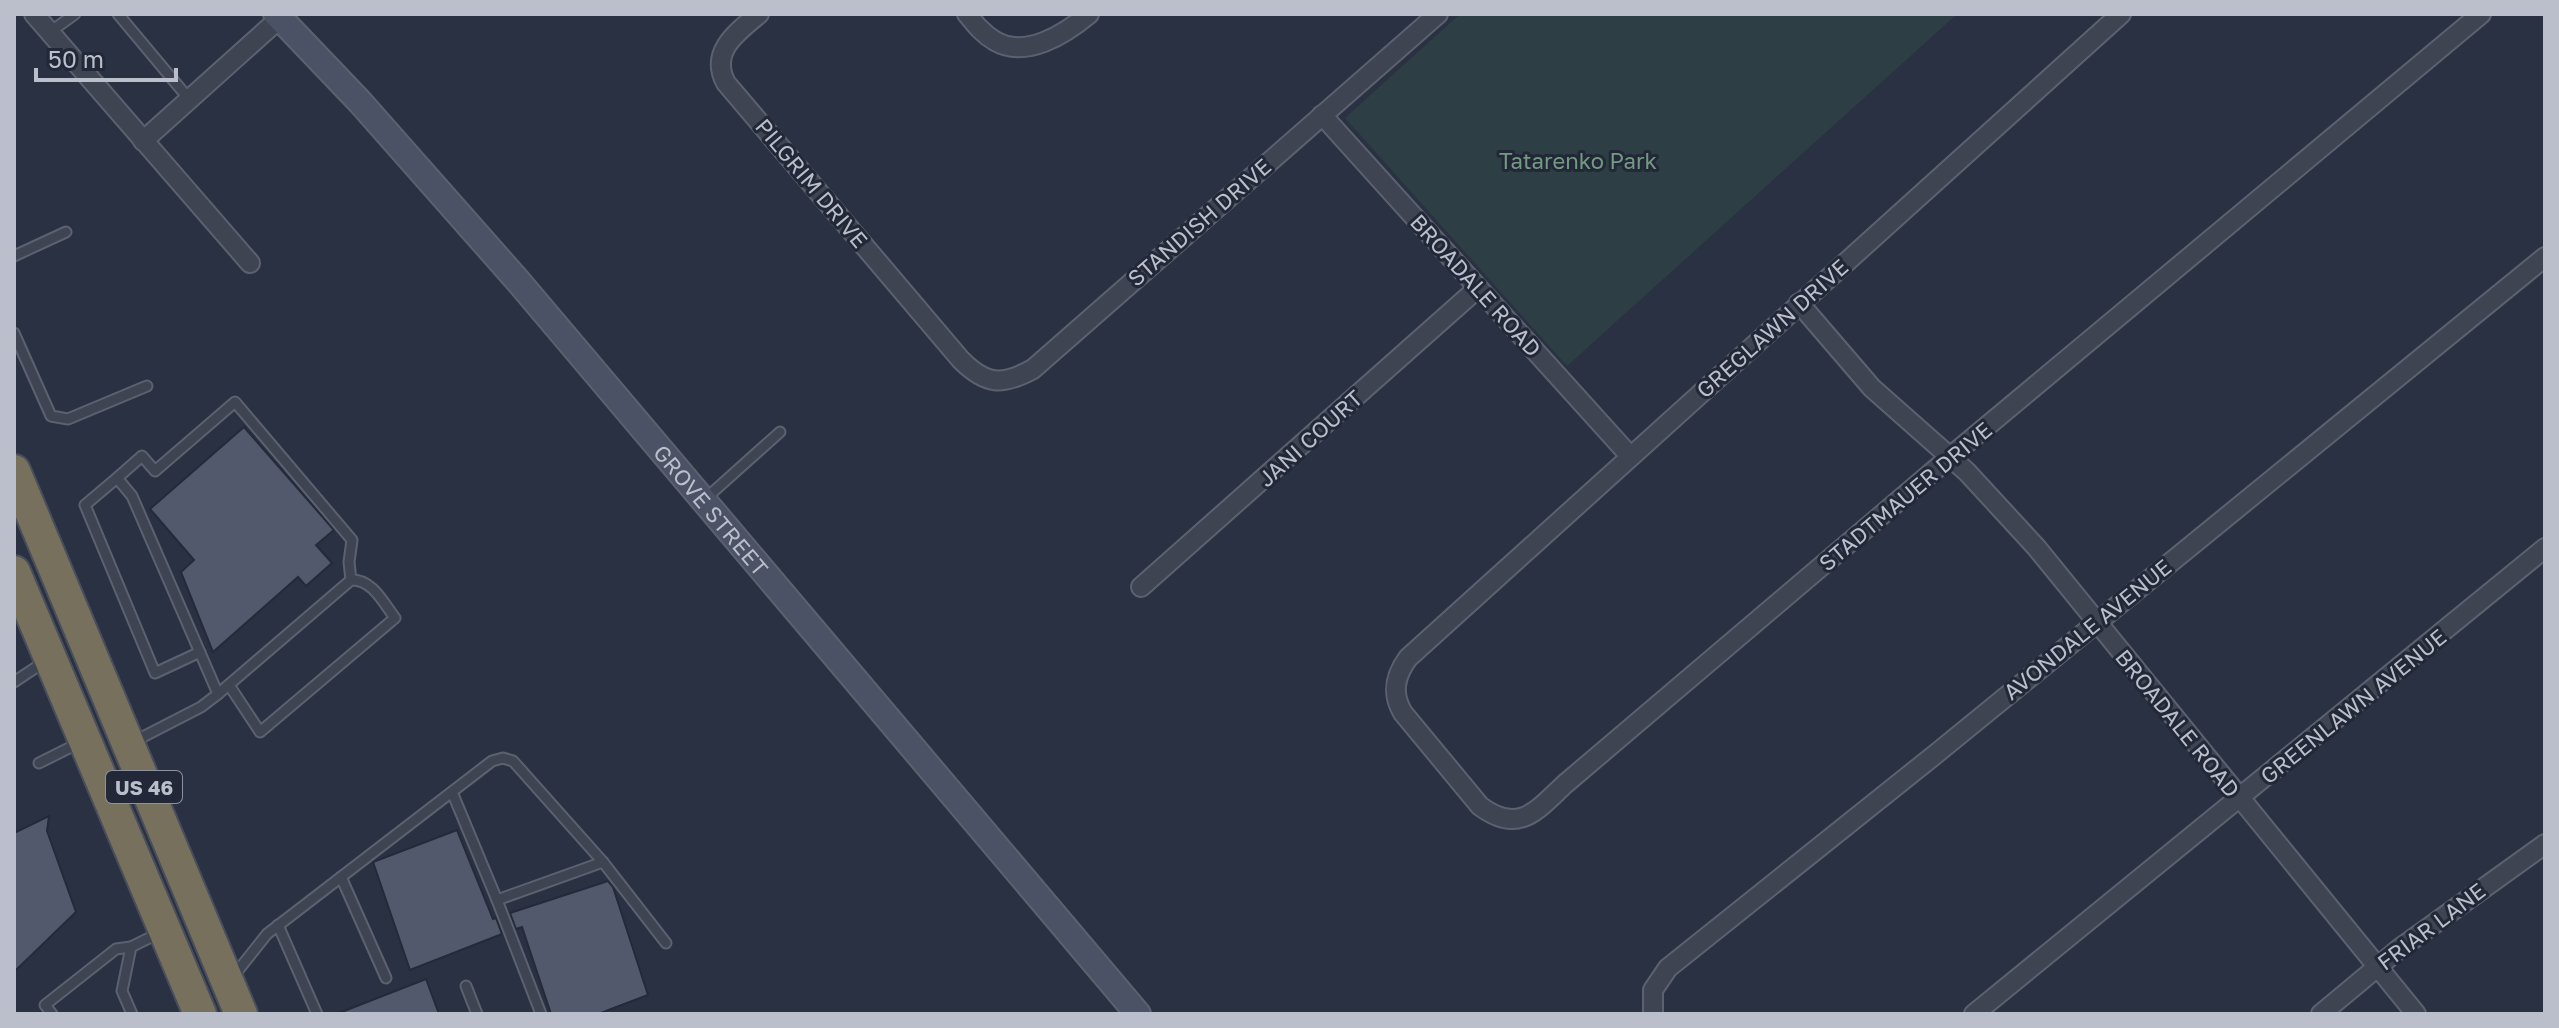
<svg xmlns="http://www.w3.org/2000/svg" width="2559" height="1028" font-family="'Golos Text',sans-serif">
<rect width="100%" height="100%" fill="#2a3142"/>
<path fill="#2d3f44" d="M 1460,14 L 1955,14 L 1956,15 L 1567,366 L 1345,118 Z"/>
<g fill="#53596d" stroke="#242a39" stroke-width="2">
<path d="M 244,427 L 334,530 L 316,545 L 332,563 L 306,586 L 298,577 L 213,652 L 181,572 L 194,560 L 150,509 Z"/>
<path d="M 49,816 L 47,831 L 76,912 L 14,972 L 14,833 Z"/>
<path d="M 457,830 L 493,919 L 496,918 L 502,934 L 410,970 L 373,862 Z"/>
<path d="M 608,881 L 613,887 L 648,995 L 598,1014 L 551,1014 L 522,927 L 516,929 L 510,913 Z"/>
<path d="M 426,979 L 439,1014 L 339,1014 L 339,1013 Z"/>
</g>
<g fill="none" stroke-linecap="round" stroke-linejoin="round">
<defs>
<g id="lane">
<path d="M 118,14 L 189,99"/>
<path d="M 50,32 L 75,14"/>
<path d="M 14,256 L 66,232"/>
<path d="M 14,333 L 51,416 L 68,419 L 147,386"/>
<path d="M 117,478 L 142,456 L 155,471 L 235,402 L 352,540 L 349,562 L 351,580"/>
<path d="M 704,500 L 780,432"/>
<path d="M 14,682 L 44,662"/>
<path d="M 218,694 L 351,580 C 372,579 383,602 395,618 L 260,732 L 229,685"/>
<path d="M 133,742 L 201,707 L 218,694 L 132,496 L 117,478 L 85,505 L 155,673 L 200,652"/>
<path d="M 39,763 L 79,743"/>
<path d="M 452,792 L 497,900"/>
<path d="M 341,877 L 386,978"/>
<path d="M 278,925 L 317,1014"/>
<path d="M 232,978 L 267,934 L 492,761 L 503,758 L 513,761 L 603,862 L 666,943"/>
<path d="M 466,986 L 477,1014"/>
<path d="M 52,1014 L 45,1005 L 116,949 L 131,947"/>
<path d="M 132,1014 L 122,991 L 131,947 L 159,933"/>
<path d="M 541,1014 L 497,900 L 603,862"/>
</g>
<g id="street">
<path d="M 34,14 L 250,263"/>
<path d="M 759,14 C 737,32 709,52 726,83 L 961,360 C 986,385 1002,386 1033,369 L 1438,14"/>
<path d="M 967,14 C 975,24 983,34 995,41 C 1026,59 1065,34 1089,14"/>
<path d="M 2121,14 L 1408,658 C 1395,676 1391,693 1403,713 L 1480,806 C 1519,835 1536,811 1565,784 L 1950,457 L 2481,14"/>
<path d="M 1322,115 L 1630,456"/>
<path d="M 143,141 L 280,18"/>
<path d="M 1799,303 L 1872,388 L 1967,472 L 2036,547 L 2416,1014"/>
<path d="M 1141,587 L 1478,288"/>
<path d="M 1653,1014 L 1653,990 L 1668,968 L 1937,753 L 2545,257"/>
<path d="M 1974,1014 L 2545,548"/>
<path d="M 2321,1014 L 2399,949 L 2545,844"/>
</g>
<g id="secondary">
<path id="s1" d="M 276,14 L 360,102 L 518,281 L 1138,1014"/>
</g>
<g id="highway">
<path d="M 14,471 L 241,1014"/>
<path d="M 14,572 L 200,1014"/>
</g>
</defs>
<use href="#lane" stroke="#5c616f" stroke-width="13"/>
<use href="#street" stroke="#5c616f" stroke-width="22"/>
<use href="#secondary" stroke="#5c616f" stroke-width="28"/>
<use href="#highway" stroke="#484e5c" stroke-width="36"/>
<use href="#lane" stroke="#3e4452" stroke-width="9"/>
<use href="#street" stroke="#3e4452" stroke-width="18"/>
<use href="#secondary" stroke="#4c5265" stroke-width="24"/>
<use href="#highway" stroke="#77705c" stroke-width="32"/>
</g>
<g text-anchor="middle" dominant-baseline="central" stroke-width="6" stroke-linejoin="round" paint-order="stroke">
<rect fill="#222837" stroke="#8d929f" stroke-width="2" x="106" y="771" width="76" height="32" rx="6"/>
<g font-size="20" font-weight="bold" fill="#bbbfcc">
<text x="144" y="787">US 46</text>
</g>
<g font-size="22" fill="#749b82" stroke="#222837">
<text x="1578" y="160">Tatarenko Park</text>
</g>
<g font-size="22" fill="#bbbfcc" stroke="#222837">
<text transform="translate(812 183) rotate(50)">PILGRIM DRIVE</text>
<text transform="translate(1199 222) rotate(-41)">STANDISH DRIVE</text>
<text transform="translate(1476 285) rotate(48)">BROADALE ROAD</text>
<text transform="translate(1772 328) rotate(-42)">GREGLAWN DRIVE</text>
<text transform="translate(1310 438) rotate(-42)">JANI COURT</text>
<text transform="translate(1905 496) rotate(-40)">STADTMAUER DRIVE</text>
<text stroke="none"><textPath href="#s1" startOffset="660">GROVE STREET</textPath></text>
<text transform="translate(2087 629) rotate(-39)">AVONDALE AVENUE</text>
<text transform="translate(2353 706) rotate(-39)">GREENLAWN AVENUE</text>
<text transform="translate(2178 723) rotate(51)">BROADALE ROAD</text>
<text transform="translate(2431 926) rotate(-37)">FRIAR LANE</text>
</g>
</g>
<rect width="2559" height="1028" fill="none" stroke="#bbbfcc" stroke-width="32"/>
<path d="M36 68v12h140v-12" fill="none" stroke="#bbbfcc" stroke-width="4"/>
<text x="48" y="68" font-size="24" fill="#bbbfcc" stroke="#222837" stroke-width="6" paint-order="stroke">50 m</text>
</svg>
